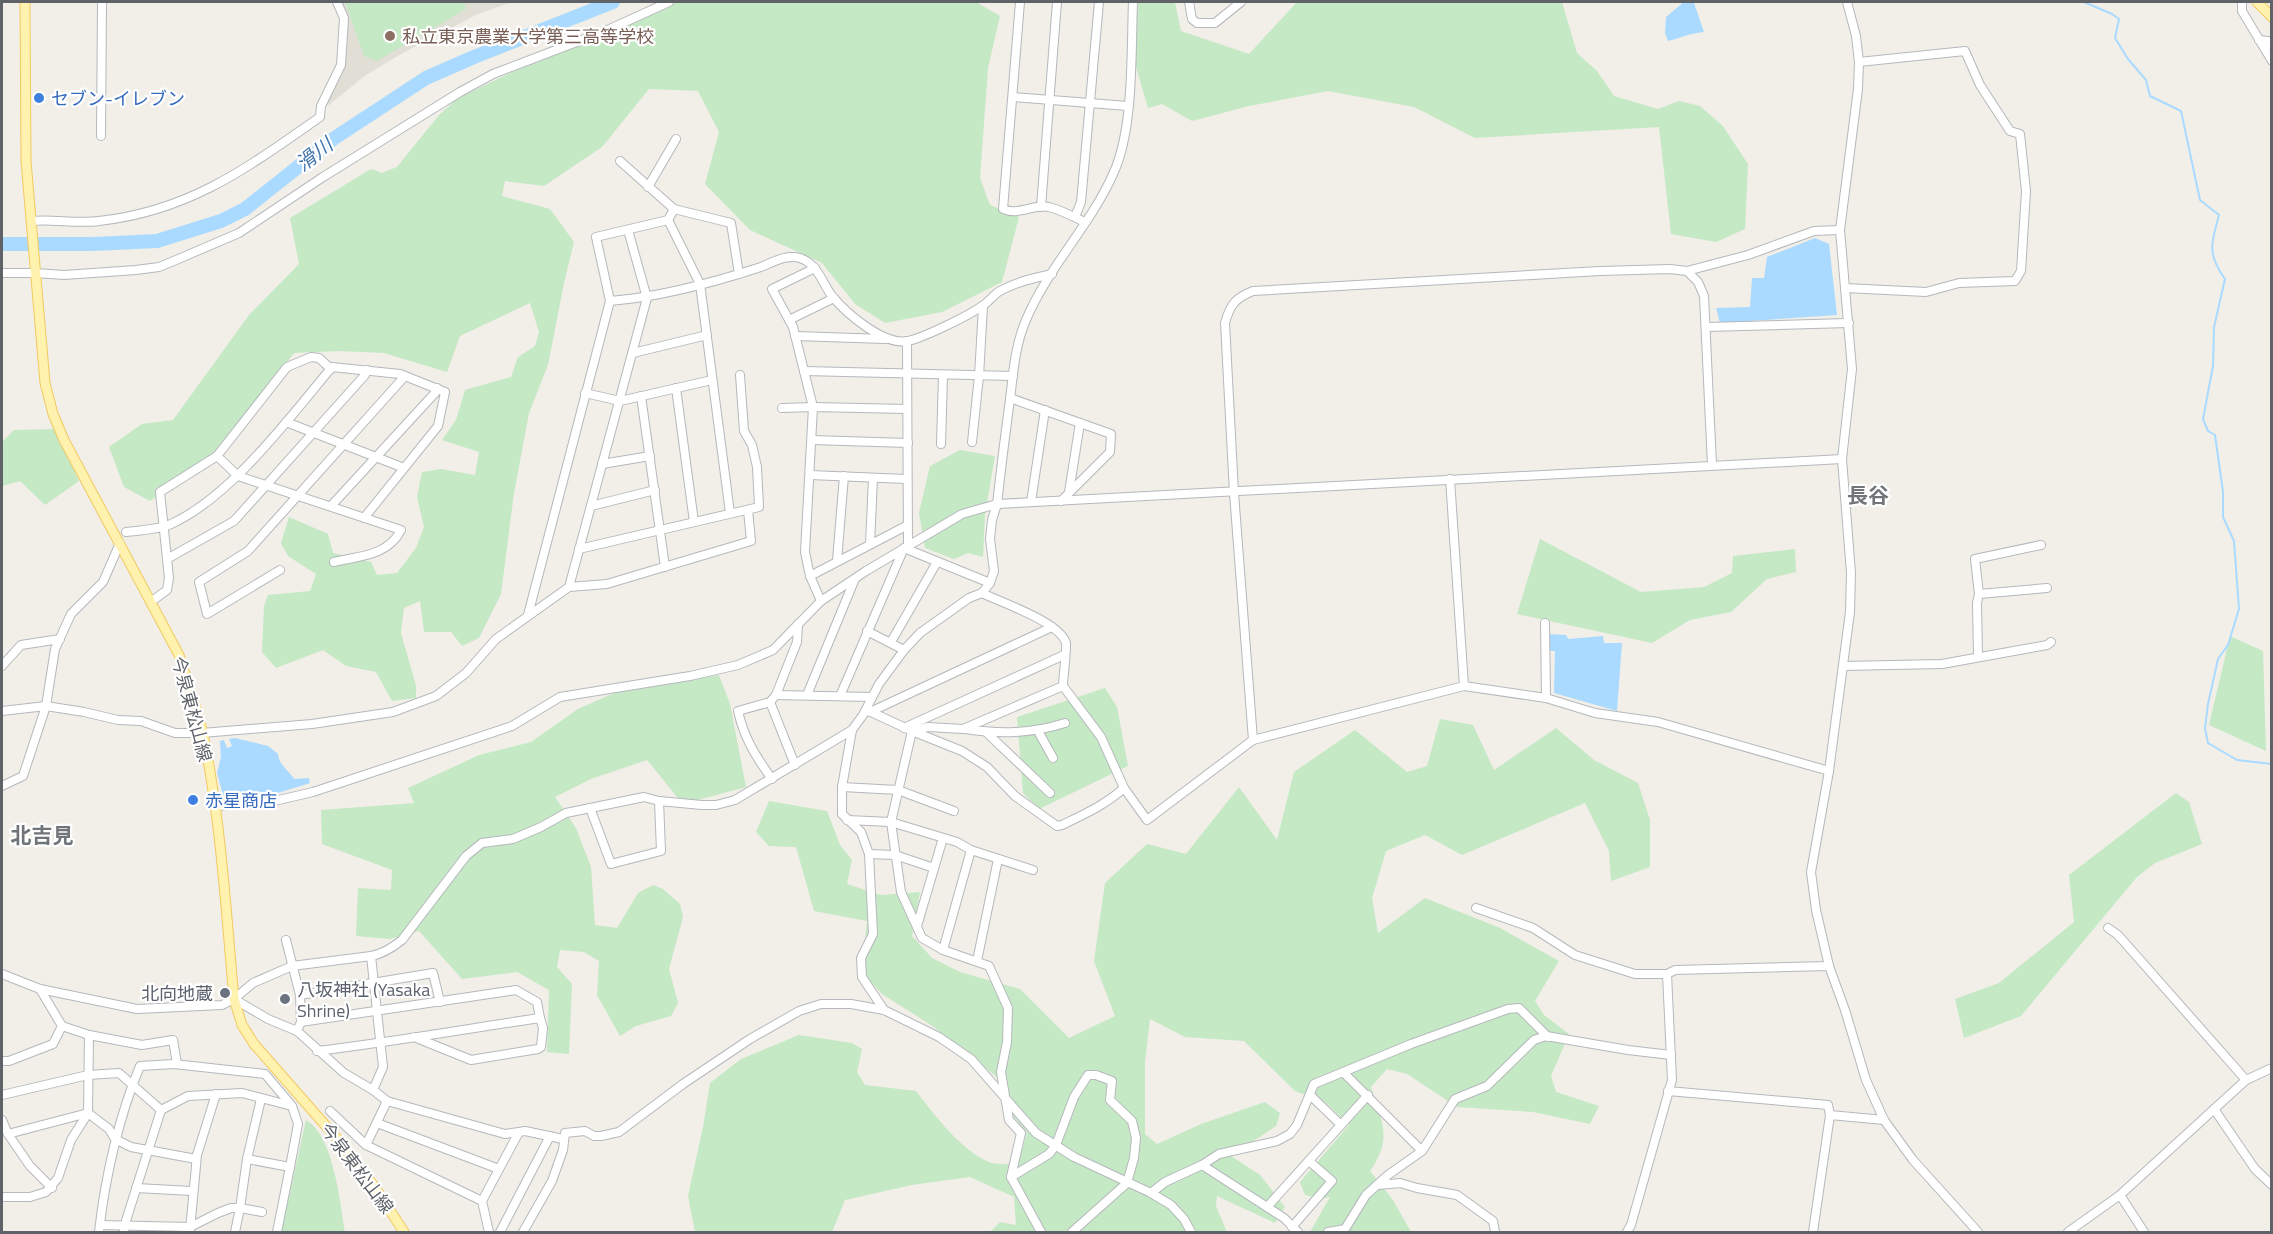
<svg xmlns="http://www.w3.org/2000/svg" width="2273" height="1234" font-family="'Titillium Web','Noto Sans JP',sans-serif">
<rect width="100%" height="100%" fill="#f1efe8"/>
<path fill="#e1ded6" d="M 340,2 L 512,2 L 478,14 L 401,54 L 366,75 L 329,105 L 325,104 L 343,65 Z"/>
<g fill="#c5e8c5">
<path d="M 345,2 L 464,2 L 466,9 L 377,61 L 364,56 Z"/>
<path d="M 676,2 L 976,2 L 1000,16 L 988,68 L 980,178 L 990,205 L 1019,217 L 1002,282 L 942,312 L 885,323 L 855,304 L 822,263 L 750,230 L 705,184 L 719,132 L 698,91 L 649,89 L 602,147 L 544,186 L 505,181 L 502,196 L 550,209 L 574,242 L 564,283 L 548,365 L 529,413 L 514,493 L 501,594 L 479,638 L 462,646 L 451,632 L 424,632 L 420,601 L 404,608 L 401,633 L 416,686 L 416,698 L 392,701 L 376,672 L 346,666 L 323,650 L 276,668 L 262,652 L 264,606 L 268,595 L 310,591 L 316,574 L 288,556 L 281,543 L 289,517 L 328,534 L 333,553 L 371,562 L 377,575 L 397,573 L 416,548 L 424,527 L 417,497 L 422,472 L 441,469 L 475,475 L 479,452 L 442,440 L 456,420 L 465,390 L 511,377 L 518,357 L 535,346 L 539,332 L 530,303 L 460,336 L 447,372 L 384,353 L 339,351 L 294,353 L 225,444 L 150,501 L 124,487 L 109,447 L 142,424 L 173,420 L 249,315 L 299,264 L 290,218 L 371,169 L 382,173 L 397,167 L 439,115 L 458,98 L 512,72 L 569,40 Z"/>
<path d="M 1138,2 L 1175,2 L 1181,31 L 1249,54 L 1297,2 L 1562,2 L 1577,53 L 1597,71 L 1614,96 L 1658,109 L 1679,101 L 1700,106 L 1723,126 L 1748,164 L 1745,229 L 1716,242 L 1671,234 L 1659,127 L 1475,138 L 1414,107 L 1328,91 L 1249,106 L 1192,121 L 1162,104 L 1148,108 L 1134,60 Z"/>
<path d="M 55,429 L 79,481 L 45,505 L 20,481 L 2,486 L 2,442 L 14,430 Z"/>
<path d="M 960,450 L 995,456 L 985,515 L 983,557 L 968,553 L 954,559 L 925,548 L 919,513 L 930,466 Z"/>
<path d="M 1540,539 L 1641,592 L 1704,587 L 1732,573 L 1733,556 L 1795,549 L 1796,572 L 1767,579 L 1731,612 L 1690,620 L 1652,643 L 1517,614 Z"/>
<path d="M 2230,636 L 2263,651 L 2266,751 L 2209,725 Z"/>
<path d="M 719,675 L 730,704 L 746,787 L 683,804 L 647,760 L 591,779 L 555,797 L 576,828 L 591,867 L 595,925 L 617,928 L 638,893 L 653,885 L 663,889 L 680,904 L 683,917 L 669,969 L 678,1003 L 671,1016 L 636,1026 L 620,1036 L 597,995 L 599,961 L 584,952 L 560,950 L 557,967 L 572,984 L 569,1054 L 547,1052 L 549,990 L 517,972 L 462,979 L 419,931 L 390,939 L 356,936 L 358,888 L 391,890 L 392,870 L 322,844 L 321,810 L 414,803 L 408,788 L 479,755 L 531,742 L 578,709 L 614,693 Z"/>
<path d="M 1105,688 L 1117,707 L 1128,766 L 1039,809 L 1023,793 L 1017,717 Z"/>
<path d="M 1440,719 L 1473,725 L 1494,770 L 1556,728 L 1594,760 L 1638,783 L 1650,820 L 1650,867 L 1611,881 L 1609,851 L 1585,803 L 1462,855 L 1425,835 L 1386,851 L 1372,898 L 1378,933 L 1425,898 L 1500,928 L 1559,961 L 1535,1001 L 1544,1015 L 1569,1034 L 1551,1076 L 1556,1092 L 1599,1106 L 1590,1124 L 1533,1112 L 1457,1107 L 1407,1074 L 1387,1069 L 1371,1087 C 1382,1122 1393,1138 1370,1171 L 1393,1200 L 1411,1232 L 1310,1232 L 1330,1197 L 1321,1199 L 1305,1195 L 1300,1182 L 1349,1125 L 1325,1102 L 1295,1091 L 1244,1041 L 1185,1037 L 1150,1019 L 1145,1062 L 1145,1134 L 1157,1144 L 1201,1124 L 1265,1102 L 1280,1113 L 1276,1126 L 1231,1156 L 1260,1175 L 1285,1207 L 1275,1223 L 1217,1196 L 1216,1206 L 1226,1230 L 1225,1232 L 990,1232 L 1000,1222 L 1016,1225 L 1014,1197 L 970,1177 L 912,1185 L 845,1200 L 832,1232 L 695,1232 L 688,1196 L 703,1127 L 710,1083 L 741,1059 L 799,1035 L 852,1043 L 862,1049 L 857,1072 L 865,1085 L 916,1091 C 932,1112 971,1164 1000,1164 C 1006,1165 1013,1162 1019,1161 L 1027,1132 L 1008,1111 L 1008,1086 L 934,1027 L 882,994 L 862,972 L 867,921 L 814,911 L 796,847 L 769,846 L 756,832 L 769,801 L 827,811 L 840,845 L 852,860 L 847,884 L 881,895 L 920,892 L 912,936 L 932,958 L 960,972 L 1020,989 L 1069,1038 L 1115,1016 L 1094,961 L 1105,883 L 1147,844 L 1186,854 L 1239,787 L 1277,840 L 1294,772 L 1355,730 L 1407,772 L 1427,766 Z"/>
<path d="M 2176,793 L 2189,802 L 2202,844 L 2155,863 L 2137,877 L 2021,1016 L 1964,1038 L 1955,999 L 1999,983 L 2074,922 L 2069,875 Z"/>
<path d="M 306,1120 C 334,1136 340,1203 345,1232 L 281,1232 Z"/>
</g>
<g fill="#aadaff">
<path d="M 1684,2 L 1694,3 L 1704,32 C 1690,33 1681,38 1668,41 L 1665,33 L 1666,17 Z"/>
<path d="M 1815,238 L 1829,244 L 1837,315 L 1720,323 L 1716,308 L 1750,307 L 1752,278 L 1764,278 L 1767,257 Z"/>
<path d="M 1547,634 L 1566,635 L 1568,639 L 1603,636 L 1604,643 L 1622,643 L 1617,711 L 1554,693 L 1555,651 L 1548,651 Z"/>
<path d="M 235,738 L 268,746 L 278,754 C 279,766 289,770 294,779 L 309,778 L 310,783 L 278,793 L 223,795 L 217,773 L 221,757 L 220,741 L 224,740 L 227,748 L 232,746 L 229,739 Z"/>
</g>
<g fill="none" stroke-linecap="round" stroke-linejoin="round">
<path stroke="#aadaff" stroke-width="2" d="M 2084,2 L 2112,14 L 2119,19 L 2115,38 L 2128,59 L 2146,80 L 2150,96 L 2181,111 L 2200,200 L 2219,215 C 2211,243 2207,254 2225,279 L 2214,327 L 2213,366 L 2203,419 L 2208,431 L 2215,435 L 2223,492 L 2223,517 L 2234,541 L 2239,609 L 2228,645 L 2218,659 L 2208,704 L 2205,728 L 2208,743 L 2237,760 L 2272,764"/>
<path stroke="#aadaff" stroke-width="14" d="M 2,244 L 93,244 L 157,241 L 221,221 L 245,209 L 333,139 L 426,78 L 474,57 L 613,2"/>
<defs>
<g id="minor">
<path d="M 1020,2 L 1003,209 C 1018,216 1033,204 1049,207 C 1061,210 1074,217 1085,222"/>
<path d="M 1189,2 L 1192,19 L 1197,23 L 1215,23 L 1241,2"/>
<path d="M 1847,2 L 1856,36 L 1859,62 L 1858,89 L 1840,230 L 1852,369 L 1842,459 L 1851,573 L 1850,612 L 1829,771 L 1811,872 L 1816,910 L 1829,966 L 1845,1010 L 1866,1080 L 1884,1120 L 1913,1160 L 1978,1232"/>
<path d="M 2242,2 L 2242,11 L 2272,61"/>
<path d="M 2259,40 L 2268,41 L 2272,46"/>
<path d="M 1013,97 L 1128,106"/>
<path d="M 101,136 L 102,2"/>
<path d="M 620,161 L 674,209 L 731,223 L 739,274"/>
<path d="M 648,187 L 676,139"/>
<path d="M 1041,207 L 1057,2"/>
<path d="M 1075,217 L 1081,202 L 1099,2"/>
<path d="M 668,220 L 700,284 L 730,513"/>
<path d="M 31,221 C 54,219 77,224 99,221 C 190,211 247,168 320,117 L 321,106 L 341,65 L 344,18 L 337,2"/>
<path d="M 815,268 L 772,289 L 793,327 L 813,407 L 805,552 L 810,576 L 821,601"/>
<path d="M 1687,271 L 1698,282 L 1704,296 L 1712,465"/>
<path d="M 2,273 L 36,273 L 64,275 L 136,270 L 159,267 L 176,260 L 239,233 L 323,177 L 460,92 L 493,74 L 603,32 L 669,2"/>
<path d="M 1845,288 L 1926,292 L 1959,283 L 2015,281 L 2021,271 L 2026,191 L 2020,134 L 2010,131 L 1980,85 L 1965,51 L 1859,62"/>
<path d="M 610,301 C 661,297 712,283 761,267 C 773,262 787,254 800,258 C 818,264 822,283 832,296 C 846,313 884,346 908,341 C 925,337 968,316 982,306 C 989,302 993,295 1000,291 C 1016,282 1034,278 1052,274"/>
<path d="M 789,320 L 834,298"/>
<path d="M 1707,327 L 1849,323"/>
<path d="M 795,336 L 885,339"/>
<path d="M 907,341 L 908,546"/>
<path d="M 633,353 L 707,335"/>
<path d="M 804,371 L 1013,376"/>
<path d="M 676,388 L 694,522"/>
<path d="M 585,393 L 620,401 L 712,380"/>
<path d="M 641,396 L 665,567"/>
<path d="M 1010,398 L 1111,434 L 1110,452 L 1061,501"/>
<path d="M 782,408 L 813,407 L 907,409"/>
<path d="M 286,422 L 404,468"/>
<path d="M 812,440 L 908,443"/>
<path d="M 972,442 L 979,376 L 983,306"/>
<path d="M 941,444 L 943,375"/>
<path d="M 217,456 L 238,476 L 401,530 C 388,556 359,556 334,562"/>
<path d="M 602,464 L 650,456"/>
<path d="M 810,475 L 906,479"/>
<path d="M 1450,479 L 1464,686"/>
<path d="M 1069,492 L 1080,423"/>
<path d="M 1031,502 L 1045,410"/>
<path d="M 331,506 L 435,393 L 437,388"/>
<path d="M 591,506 L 655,490"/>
<path d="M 126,532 C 140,530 158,530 171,524 C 231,497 290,417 332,367 L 400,374 L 445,392 L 438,426 L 364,518"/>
<path d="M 870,544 L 873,478"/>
<path d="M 579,549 L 759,507 L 757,467 L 752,445 L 744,431 L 740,375"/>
<path d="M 167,559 L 234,521 L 365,375 L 367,370"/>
<path d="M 837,561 L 844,476"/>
<path d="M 280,570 L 207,614 L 199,582 L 248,551 L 405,376"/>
<path d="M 810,576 L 908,525"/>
<path d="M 569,587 L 647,298 L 628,230"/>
<path d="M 982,593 C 1000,602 1060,622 1066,643 C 1067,647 1063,679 1063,686 L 1101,737 L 1124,788 L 1147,820 L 1253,740 L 1464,686 L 1546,698 L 1595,713 L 1658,722 L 1829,771"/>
<path d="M 1979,594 L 1975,559 L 2041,545"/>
<path d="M 152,601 L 167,590 L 169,578 L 160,492 L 217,456 L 287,367 L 311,357 L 319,358 L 331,369"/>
<path d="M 528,615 L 610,301 L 596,237 L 668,220 L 674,209"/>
<path d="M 1545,623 L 1546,698"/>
<path d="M 867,631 L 904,650"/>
<path d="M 891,642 L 937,562"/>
<path d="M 1978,656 L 1977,603 L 1979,594 L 2047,588"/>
<path d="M 2,666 L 21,645 L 60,639"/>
<path d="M 1843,666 L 1942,664 L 2047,645 L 2051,642"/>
<path d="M 776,695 L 871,697"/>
<path d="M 807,695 L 854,581"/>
<path d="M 840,696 L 904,548 L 990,583"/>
<path d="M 770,702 L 795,765"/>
<path d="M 2,711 L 46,706 L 84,712 L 118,720 L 141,721 L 175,733 L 202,733 L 312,724 L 393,712 L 436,696 L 466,673 L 496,639 L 569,587 L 607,584 L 751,541 L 748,510"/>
<path d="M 870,712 L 1052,627"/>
<path d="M 871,712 L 912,731 L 962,751 L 987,767 L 1015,796 L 1057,826 L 1062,825 C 1085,814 1105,805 1124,788"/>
<path d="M 904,728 L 1064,655"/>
<path d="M 965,729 C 1000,734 1030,734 1065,723"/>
<path d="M 852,730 L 842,787 L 842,814 L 861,832 L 869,854 L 873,934 L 861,958 L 862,977 L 884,1010"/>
<path d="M 1038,731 L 1053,758"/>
<path d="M 986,732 L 1050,793"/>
<path d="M 1253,740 L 1234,493 L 1225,323 C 1230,305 1235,298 1253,291 L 1600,271 L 1670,269 L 1687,271 L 1748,255 L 1814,231 L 1840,230"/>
<path d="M 772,779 C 756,757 744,738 738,711 L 770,702 L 776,695 L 797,642 L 798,624"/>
<path d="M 2,786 L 23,776 L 46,706 L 55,649 L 71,614 L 103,582 L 120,543"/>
<path d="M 842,787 L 898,790 L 954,811"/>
<path d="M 215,806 L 270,802 L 313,792 L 512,726 L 560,697 L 690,676 L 738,665 L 773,650 L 821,601 L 866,571 L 962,514 L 997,504 L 1842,459"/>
<path d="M 590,808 L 611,864 L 661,851 L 659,801"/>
<path d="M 847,820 L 891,822 L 957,842 L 971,850 L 1033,870"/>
<path d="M 869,854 L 895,855 L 934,868"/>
<path d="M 1476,908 L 1533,928 L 1575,955 L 1635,974 L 1667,974 L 1675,970 L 1829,966"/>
<path d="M 917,926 L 943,838"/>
<path d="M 2108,928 L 2118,935 L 2246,1080"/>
<path d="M 286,940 L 300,995 L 301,1022"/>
<path d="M 943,950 L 971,850"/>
<path d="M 977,961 L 998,859"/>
<path d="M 2,974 L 40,989 L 137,1009 L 222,1005 L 234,999 L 253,983 L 292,966 L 371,956 C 383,954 392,948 402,940 L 466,856 L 482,843 L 513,839 L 541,827 L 566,813 L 644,797 L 659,801 L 702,805 L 716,805 L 735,800 L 852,730 L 863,715 L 879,684 L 904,650 L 920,633 L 969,598 L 982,593 L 990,583 L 994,571 L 990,539 L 992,520 L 997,504 C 1001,469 1005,435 1010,400 C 1013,374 1015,345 1026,320 C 1048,267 1091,225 1114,172 C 1134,127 1131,52 1133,2"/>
<path d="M 300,995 L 433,973 L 440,1002"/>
<path d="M 234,999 L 268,1019 L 297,1031 L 344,1073 L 373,1090 L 383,1067 L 371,956"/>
<path d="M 62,1026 L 89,1035"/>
<path d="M 297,1031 L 301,1022 L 516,990 L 537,1002 L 540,1018"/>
<path d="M 317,1051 C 392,1042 466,1029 540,1018 L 543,1028 L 541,1047 L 538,1049 L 471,1060 L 414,1037"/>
<path d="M 2,1061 L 9,1061 L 53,1044 L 62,1026 L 40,989"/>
<path d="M 1344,1073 L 1422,1151"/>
<path d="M 373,1090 L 387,1101 L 505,1134 L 519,1132"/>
<path d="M 1668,1091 L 1828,1105 L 1830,1115"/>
<path d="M 2,1095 L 88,1075 L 119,1073 L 161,1110 L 188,1096 L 242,1093 L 292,1106 L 265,1074 L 174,1064 L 140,1066 C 119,1116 105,1178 99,1232"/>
<path d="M 1310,1095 L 1341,1125"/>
<path d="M 2214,1109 L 2255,1169 L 2272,1185"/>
<path d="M 330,1111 L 366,1145 L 387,1101"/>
<path d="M 2,1120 L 8,1134"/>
<path d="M 377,1123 L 499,1169"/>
<path d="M 366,1145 L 482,1201"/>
<path d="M 247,1159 L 290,1167 L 277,1232"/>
<path d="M 1202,1165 L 1284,1218 L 1298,1232"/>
<path d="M 290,1167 L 298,1124 L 292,1106"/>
<path d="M 1011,1177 L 1021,1133 L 1009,1120 L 1001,1072 L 1007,1042 L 1008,1008 L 989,966 L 943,950 L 922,938 L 901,892 L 891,822 L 912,731 L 928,727 L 963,729 L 1063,686"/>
<path d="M 1378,1185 L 1400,1183 L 1417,1188 L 1457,1195 L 1493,1221 L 1495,1232"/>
<path d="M 52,1188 L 30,1166 L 8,1134 L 88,1113 L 109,1129 L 115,1139 L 131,1147 L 196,1159"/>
<path d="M 136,1188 L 192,1191"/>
<path d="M 1151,1193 L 1165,1182 L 1202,1165 L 1219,1154 L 1277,1141 L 1290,1134 L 1297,1125 L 1314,1084 L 1411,1044 L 1508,1009 L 1519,1008 L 1548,1037"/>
<path d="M 2120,1195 L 2144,1232"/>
<path d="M 2,1197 L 30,1197 L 46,1192 L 58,1178 L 71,1140 L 88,1113 L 89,1035 L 142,1045 L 173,1040 L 177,1064"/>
<path d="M 1267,1207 L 1368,1095"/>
<path d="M 100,1225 L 190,1227 L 218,1213 L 231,1208 L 240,1208 L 247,1159 L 261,1099"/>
<path d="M 1292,1227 L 1332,1181 L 1309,1161"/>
<path d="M 190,1230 L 197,1155 L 216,1094"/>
<path d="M 124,1232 L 124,1227 L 161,1110"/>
<path d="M 235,1232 L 240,1208 L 262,1212"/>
<path d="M 489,1232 L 482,1201 L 519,1132 L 525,1131 L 563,1139"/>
<path d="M 500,1232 L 550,1136"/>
<path d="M 523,1232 L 552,1181 L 563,1150 L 565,1133 L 585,1131 L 594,1136 L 601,1136 L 619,1132 L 683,1084 L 750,1039 L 799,1011 L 821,1004 L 851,1004 L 884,1010 L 939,1037 L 971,1059 L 1036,1133 L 1074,1157 L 1151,1193 L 1171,1205 L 1184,1219 L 1191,1232"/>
<path d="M 1041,1232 L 1011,1177 L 1049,1154 L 1056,1145 L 1074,1097 L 1088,1075 L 1096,1075 L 1112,1081 L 1110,1100 L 1132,1121 L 1136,1138 L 1134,1158 L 1127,1183 L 1072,1232"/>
<path d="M 1328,1232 L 1345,1229 L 1366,1195 L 1388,1175 L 1422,1151 L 1455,1099 L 1487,1086 L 1534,1040 L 1546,1036 L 1628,1050 L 1671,1055"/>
<path d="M 1627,1232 L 1631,1225 L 1672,1080 L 1667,974"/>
<path d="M 1813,1232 L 1830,1115 L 1884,1120"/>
<path d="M 2068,1232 L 2120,1195 L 2246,1080 L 2272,1068"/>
</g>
<g id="major">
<path d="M 25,2 L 26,161 L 45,383 L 53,414 L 64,440 L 179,655 C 187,681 197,708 203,734 C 221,821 226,911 234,999 L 242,1025 L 254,1044 L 340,1142 L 374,1186 L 404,1232"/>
<path d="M 2257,2 L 2272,17"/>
</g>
</defs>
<use href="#minor" stroke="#b5b8bc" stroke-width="10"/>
<use href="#major" stroke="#f2c960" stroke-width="11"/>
<use href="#minor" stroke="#fff" stroke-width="8"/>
<use href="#major" stroke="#fff2af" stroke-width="9"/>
</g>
<circle fill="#8d6e63" stroke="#fff" stroke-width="2" cx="390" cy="36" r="6"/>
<g fill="#3f7fe0" stroke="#fff" stroke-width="2">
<circle cx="39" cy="98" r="6"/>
<circle cx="193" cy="800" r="6"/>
</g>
<g fill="#6b7280" stroke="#fff" stroke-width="2">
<circle cx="225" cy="993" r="6"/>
<circle cx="285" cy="999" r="6"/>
</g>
<g text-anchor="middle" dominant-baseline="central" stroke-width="4.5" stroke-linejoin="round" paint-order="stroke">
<g font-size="18" fill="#785e54" stroke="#fff" text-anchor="start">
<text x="402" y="36">私立東京農業大学第三高等学校</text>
</g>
<g font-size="18" fill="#366cbe" stroke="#fff" text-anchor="start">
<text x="51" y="98">セブン-イレブン</text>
<text x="205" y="800">赤星商店</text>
</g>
<g font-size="18" fill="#5f6368" stroke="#fff">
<text transform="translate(192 709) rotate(75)">今泉東松山線</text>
<text transform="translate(357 1168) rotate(53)">今泉東松山線</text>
</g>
<g font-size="18" fill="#5b616d" stroke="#fff" text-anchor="start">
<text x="297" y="989">八坂神社 (Yasaka<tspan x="297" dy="21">Shrine)</tspan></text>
<text x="213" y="993" text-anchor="end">北向地蔵</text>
</g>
<g font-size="20" font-style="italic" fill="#4174aa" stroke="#fff">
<text transform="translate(314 154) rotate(-38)">滑川</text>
</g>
<g font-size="21" font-weight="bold" fill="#70757a" stroke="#fff">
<text x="1868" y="495">長谷</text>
<text x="42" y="835">北吉見</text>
</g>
</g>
<rect width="2273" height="1234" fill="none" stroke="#5f6368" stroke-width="6"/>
</svg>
